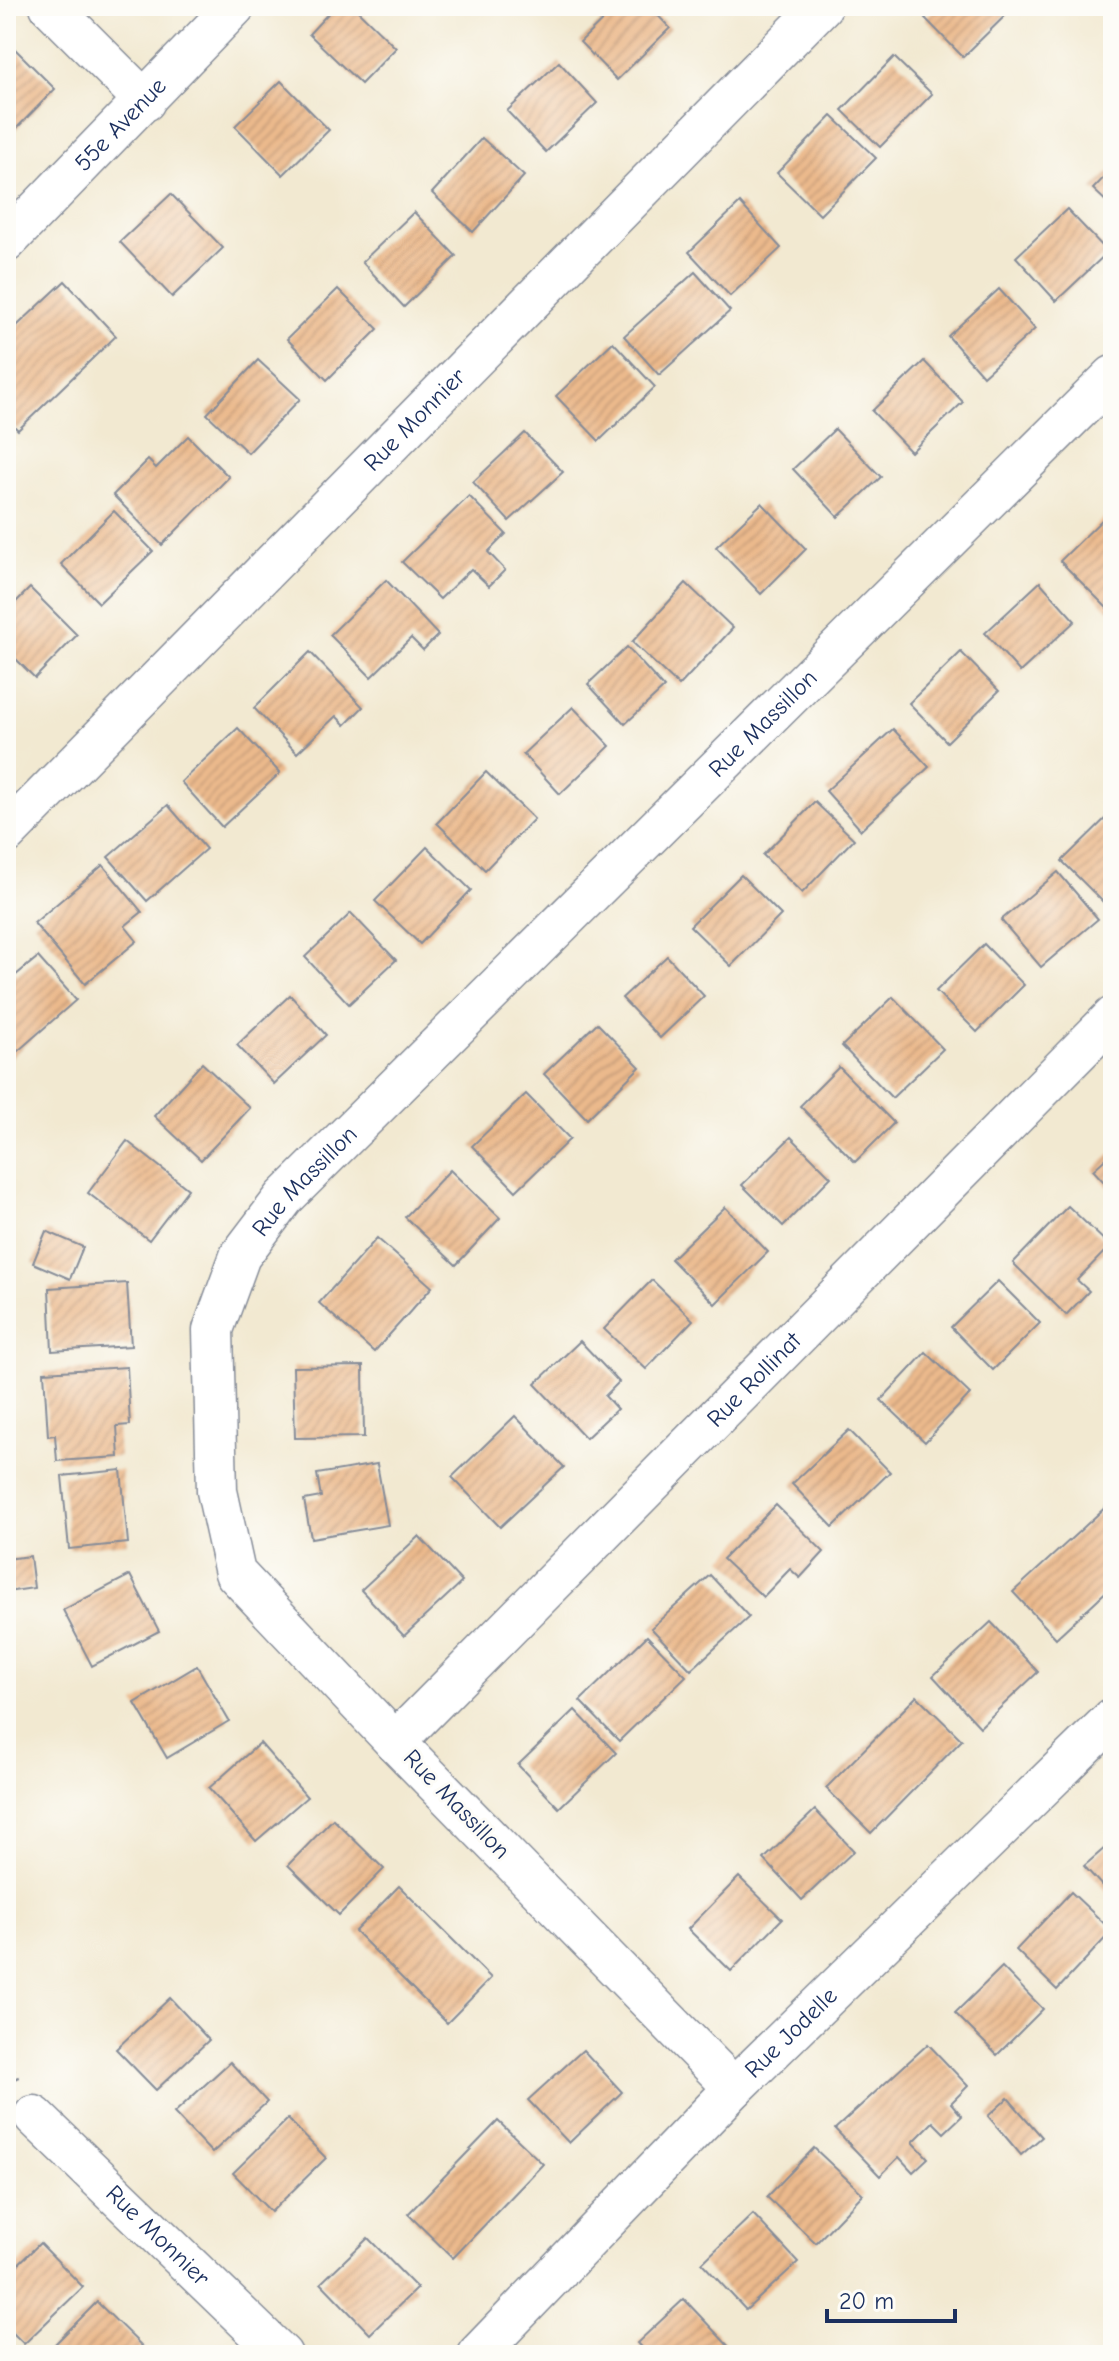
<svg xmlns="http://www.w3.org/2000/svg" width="1119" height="2361" font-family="'Comic Neue',sans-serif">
<defs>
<pattern id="building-hatch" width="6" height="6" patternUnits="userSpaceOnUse" patternTransform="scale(2)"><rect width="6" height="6" fill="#ebb98c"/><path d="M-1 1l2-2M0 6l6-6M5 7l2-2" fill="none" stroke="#c99f7b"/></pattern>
</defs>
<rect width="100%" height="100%" fill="#fdfcf7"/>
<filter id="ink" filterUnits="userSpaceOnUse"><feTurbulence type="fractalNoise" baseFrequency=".0125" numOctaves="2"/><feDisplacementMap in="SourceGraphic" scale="16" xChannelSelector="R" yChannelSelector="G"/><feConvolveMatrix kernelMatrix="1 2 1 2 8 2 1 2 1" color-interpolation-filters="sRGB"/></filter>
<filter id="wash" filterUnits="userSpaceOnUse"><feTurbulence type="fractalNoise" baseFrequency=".006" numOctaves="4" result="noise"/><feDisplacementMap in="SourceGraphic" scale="32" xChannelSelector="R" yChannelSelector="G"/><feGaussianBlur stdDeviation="1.8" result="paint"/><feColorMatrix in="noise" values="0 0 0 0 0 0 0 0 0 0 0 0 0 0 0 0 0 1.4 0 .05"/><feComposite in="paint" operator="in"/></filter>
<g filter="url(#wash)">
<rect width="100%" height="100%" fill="#f2e9d1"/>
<g id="blocks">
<g fill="url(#building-hatch)">
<path d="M 335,6 L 353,6 L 396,48 L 361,84 L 309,34 Z"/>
<path d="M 617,6 L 649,6 L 670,28 L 617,80 L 580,42 Z"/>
<path d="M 938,6 L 1015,6 L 963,57 L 925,18 Z"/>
<path d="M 12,46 L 55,89 L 6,139 L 6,52 Z"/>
<path d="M 894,57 L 932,94 L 880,147 L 842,110 Z"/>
<path d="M 559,62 L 597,103 L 546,152 L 507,111 Z"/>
<path d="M 281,81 L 329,130 L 283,175 L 235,126 Z"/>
<path d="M 832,116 L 876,158 L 820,215 L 777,173 Z"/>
<path d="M 482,138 L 524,176 L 473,232 L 432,193 Z"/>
<path d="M 1113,168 L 1113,208 L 1093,189 Z"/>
<path d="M 171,194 L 223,248 L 172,297 L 120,242 Z"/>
<path d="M 740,203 L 781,248 L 730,296 L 689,252 Z"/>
<path d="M 1067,209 L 1108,252 L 1056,301 L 1016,257 Z"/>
<path d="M 414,212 L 456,256 L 404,307 L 362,262 Z"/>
<path d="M 695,272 L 730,311 L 659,375 L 624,336 Z"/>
<path d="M 65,281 L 116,336 L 18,430 L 6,418 L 6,336 Z"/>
<path d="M 338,289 L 378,329 L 327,380 L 287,339 Z"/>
<path d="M 999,289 L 1035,329 L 983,376 L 948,336 Z"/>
<path d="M 613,342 L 655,387 L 599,441 L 556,396 Z"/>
<path d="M 258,360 L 300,399 L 248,453 L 207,414 Z"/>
<path d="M 924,361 L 963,402 L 911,452 L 872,411 Z"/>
<path d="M 835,429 L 881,477 L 838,517 L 793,469 Z"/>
<path d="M 525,433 L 563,472 L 509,521 L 473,482 Z"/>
<path d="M 188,436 L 229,477 L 162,545 L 113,495 L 148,460 L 156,468 Z"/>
<path d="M 469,496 L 506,534 L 488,552 L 505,570 L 489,586 L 471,569 L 440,599 L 402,562 Z"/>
<path d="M 762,503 L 806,549 L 761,594 L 716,547 Z"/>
<path d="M 1113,509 L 1113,610 L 1111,612 L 1060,561 Z"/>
<path d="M 114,511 L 153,551 L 99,603 L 61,564 Z"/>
<path d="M 386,580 L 438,635 L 423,650 L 411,638 L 371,677 L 330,635 Z"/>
<path d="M 1040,582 L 1075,621 L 1020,672 L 985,633 Z"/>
<path d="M 686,583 L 733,628 L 679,686 L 632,642 Z"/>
<path d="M 30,588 L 77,635 L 35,678 L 6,649 L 6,612 Z"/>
<path d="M 627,647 L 664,688 L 625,724 L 588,684 Z"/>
<path d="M 310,652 L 363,707 L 345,725 L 336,716 L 297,753 L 254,708 Z"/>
<path d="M 961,652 L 999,691 L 947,742 L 909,703 Z"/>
<path d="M 573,707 L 610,746 L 560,794 L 523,754 Z"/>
<path d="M 238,728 L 280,773 L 222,827 L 181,782 Z"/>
<path d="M 893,729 L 929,767 L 861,830 L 826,791 Z"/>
<path d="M 486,772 L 534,819 L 485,870 L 437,823 Z"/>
<path d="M 815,802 L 854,839 L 802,893 L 763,855 Z"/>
<path d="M 168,805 L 206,849 L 147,901 L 108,857 Z"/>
<path d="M 1113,811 L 1113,899 L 1106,905 L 1062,861 Z"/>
<path d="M 427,847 L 471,890 L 420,944 L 375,901 Z"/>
<path d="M 103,865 L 142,912 L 125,926 L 137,941 L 85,984 L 34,923 Z"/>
<path d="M 1058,872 L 1098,919 L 1041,967 L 1001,920 Z"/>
<path d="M 741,875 L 781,915 L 731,966 L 690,926 Z"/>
<path d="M 351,913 L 396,960 L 349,1004 L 305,957 Z"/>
<path d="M 984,944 L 1024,985 L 977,1032 L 936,991 Z"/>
<path d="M 667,956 L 704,996 L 660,1038 L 622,998 Z"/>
<path d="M 38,957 L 76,1000 L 10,1058 L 6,1054 L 6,963 L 16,975 Z"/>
<path d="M 290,995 L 326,1035 L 274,1084 L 237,1045 Z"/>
<path d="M 893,997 L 943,1049 L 892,1098 L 842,1046 Z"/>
<path d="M 597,1023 L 640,1067 L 587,1119 L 544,1074 Z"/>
<path d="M 202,1063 L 250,1108 L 201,1160 L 154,1116 Z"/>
<path d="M 839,1067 L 894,1123 L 855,1162 L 800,1106 Z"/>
<path d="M 526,1094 L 570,1139 L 516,1191 L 472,1146 Z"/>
<path d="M 791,1137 L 831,1177 L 783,1226 L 742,1185 Z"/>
<path d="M 127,1141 L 188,1189 L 149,1240 L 88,1193 Z"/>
<path d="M 1113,1152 L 1113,1192 L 1093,1170 Z"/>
<path d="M 450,1170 L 500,1218 L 456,1265 L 405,1217 Z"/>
<path d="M 1068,1206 L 1110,1246 L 1077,1280 L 1089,1291 L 1066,1315 L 1013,1263 Z"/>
<path d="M 725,1207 L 768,1252 L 715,1304 L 671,1259 Z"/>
<path d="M 46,1231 L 83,1247 L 70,1279 L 33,1263 Z"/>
<path d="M 377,1238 L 432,1287 L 374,1352 L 319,1303 Z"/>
<path d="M 652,1280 L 693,1320 L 646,1369 L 604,1329 Z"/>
<path d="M 998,1281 L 1040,1323 L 993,1370 L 951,1327 Z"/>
<path d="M 127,1283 L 131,1346 L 52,1351 L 49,1288 Z"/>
<path d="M 580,1341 L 619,1382 L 605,1396 L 617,1409 L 586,1438 L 535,1384 Z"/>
<path d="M 926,1352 L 970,1394 L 925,1442 L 881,1400 Z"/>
<path d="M 363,1366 L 364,1437 L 295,1438 L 293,1367 Z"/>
<path d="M 127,1367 L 130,1425 L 117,1426 L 119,1457 L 57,1461 L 55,1435 L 48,1436 L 44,1372 Z"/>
<path d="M 515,1416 L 564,1467 L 500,1527 L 452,1477 Z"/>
<path d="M 849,1430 L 890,1472 L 833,1527 L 792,1484 Z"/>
<path d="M 377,1464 L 388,1525 L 311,1538 L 304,1500 L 321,1497 L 317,1474 Z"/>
<path d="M 121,1470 L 128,1543 L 69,1549 L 62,1476 Z"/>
<path d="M 776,1505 L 824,1552 L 800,1578 L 790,1569 L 763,1597 L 723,1559 Z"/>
<path d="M 1108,1505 L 1113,1510 L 1113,1585 L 1056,1638 L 1013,1592 Z"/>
<path d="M 419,1536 L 462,1582 L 404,1636 L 361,1590 Z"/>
<path d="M 30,1556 L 34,1588 L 6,1592 L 6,1559 Z"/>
<path d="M 130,1575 L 159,1631 L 92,1666 L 63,1610 Z"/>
<path d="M 710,1575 L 749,1617 L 691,1670 L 651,1628 Z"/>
<path d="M 991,1622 L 1038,1672 L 980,1727 L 933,1676 Z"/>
<path d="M 647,1636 L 686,1676 L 619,1741 L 580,1701 Z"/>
<path d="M 197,1666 L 229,1721 L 167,1758 L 135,1703 Z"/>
<path d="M 917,1696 L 962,1740 L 871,1833 L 826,1788 Z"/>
<path d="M 575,1710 L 616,1753 L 559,1808 L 518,1765 Z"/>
<path d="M 260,1743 L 307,1797 L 256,1841 L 209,1788 Z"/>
<path d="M 815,1810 L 854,1851 L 802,1900 L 764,1859 Z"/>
<path d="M 333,1819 L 384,1869 L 339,1915 L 288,1865 Z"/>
<path d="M 1113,1841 L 1113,1898 L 1084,1866 Z"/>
<path d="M 739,1877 L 782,1919 L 731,1971 L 688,1929 Z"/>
<path d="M 399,1886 L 491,1978 L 447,2023 L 355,1931 Z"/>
<path d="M 1071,1892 L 1112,1931 L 1057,1990 L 1016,1950 Z"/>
<path d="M 1002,1967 L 1043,2009 L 997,2055 L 955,2013 Z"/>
<path d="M 170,1998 L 209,2040 L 156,2090 L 116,2049 Z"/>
<path d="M 928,2044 L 968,2086 L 951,2103 L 962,2116 L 944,2133 L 933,2122 L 913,2142 L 928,2158 L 913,2172 L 899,2157 L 880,2176 L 835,2129 Z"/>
<path d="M 583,2050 L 622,2092 L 569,2143 L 528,2100 Z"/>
<path d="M 230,2062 L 267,2102 L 212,2153 L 174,2113 Z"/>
<path d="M 1008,2098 L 1042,2137 L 1021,2155 L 988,2116 Z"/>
<path d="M 288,2119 L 326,2158 L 271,2212 L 233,2173 Z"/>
<path d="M 498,2121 L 543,2164 L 453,2258 L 408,2214 Z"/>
<path d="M 814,2148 L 863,2194 L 816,2243 L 767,2197 Z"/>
<path d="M 753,2214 L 798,2262 L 746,2310 L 702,2263 Z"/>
<path d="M 368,2238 L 417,2288 L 370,2334 L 321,2283 Z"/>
<path d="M 40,2243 L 83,2287 L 24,2344 L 6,2326 L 6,2276 Z"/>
<path d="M 684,2299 L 734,2352 L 731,2355 L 648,2355 L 637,2343 Z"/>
<path d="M 97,2302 L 143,2347 L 136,2355 L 52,2355 L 48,2351 Z"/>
</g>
</g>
</g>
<g filter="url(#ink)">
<use href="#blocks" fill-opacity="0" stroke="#868c98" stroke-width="2"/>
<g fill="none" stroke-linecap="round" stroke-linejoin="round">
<defs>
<g id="street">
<path d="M 50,6 L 145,101"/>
<path id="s1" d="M 6,242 L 235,6"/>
<path id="s2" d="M 6,834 L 822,6"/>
<path id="s3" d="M 395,1742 L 1113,1017"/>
<path id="s4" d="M 734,2088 L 395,1742 L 235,1573 L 217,1491 L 213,1330 L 240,1256 L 284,1198 L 1113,376"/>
<path id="s5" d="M 34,2116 L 282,2355"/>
<path id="s6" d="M 477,2355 L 734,2088 L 1113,1718"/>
</g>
</defs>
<use href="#street" stroke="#868c98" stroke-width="43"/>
<path stroke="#868c98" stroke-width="5" stroke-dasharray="6 6" stroke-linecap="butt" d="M 6,2055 L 17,2079"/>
<use href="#street" stroke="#fff" stroke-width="40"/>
</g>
</g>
<g text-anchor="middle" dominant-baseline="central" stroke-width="6" stroke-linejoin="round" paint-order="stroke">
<g font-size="24" fill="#1b2f5e" stroke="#fdfcf7">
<text stroke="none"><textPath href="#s1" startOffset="164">55e Avenue</textPath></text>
<text stroke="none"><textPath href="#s2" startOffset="582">Rue Monnier</textPath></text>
<text stroke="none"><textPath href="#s4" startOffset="1788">Rue Massillon</textPath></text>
<text stroke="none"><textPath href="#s4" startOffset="1140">Rue Massillon</textPath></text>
<text stroke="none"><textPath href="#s3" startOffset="510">Rue Rollinat</textPath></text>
<text transform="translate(457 1804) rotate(46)">Rue Massillon</text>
<text stroke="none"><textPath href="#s6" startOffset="450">Rue Jodelle</textPath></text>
<text stroke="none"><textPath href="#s5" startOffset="172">Rue Monnier</textPath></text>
</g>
</g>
<rect width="1119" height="2361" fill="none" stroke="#fdfcf7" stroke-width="32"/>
<path d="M827 2309v12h128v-12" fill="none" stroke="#1b2f5e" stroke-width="4"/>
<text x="839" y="2309" font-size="24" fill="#1b2f5e" stroke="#fdfcf7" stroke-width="6" paint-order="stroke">20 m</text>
</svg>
